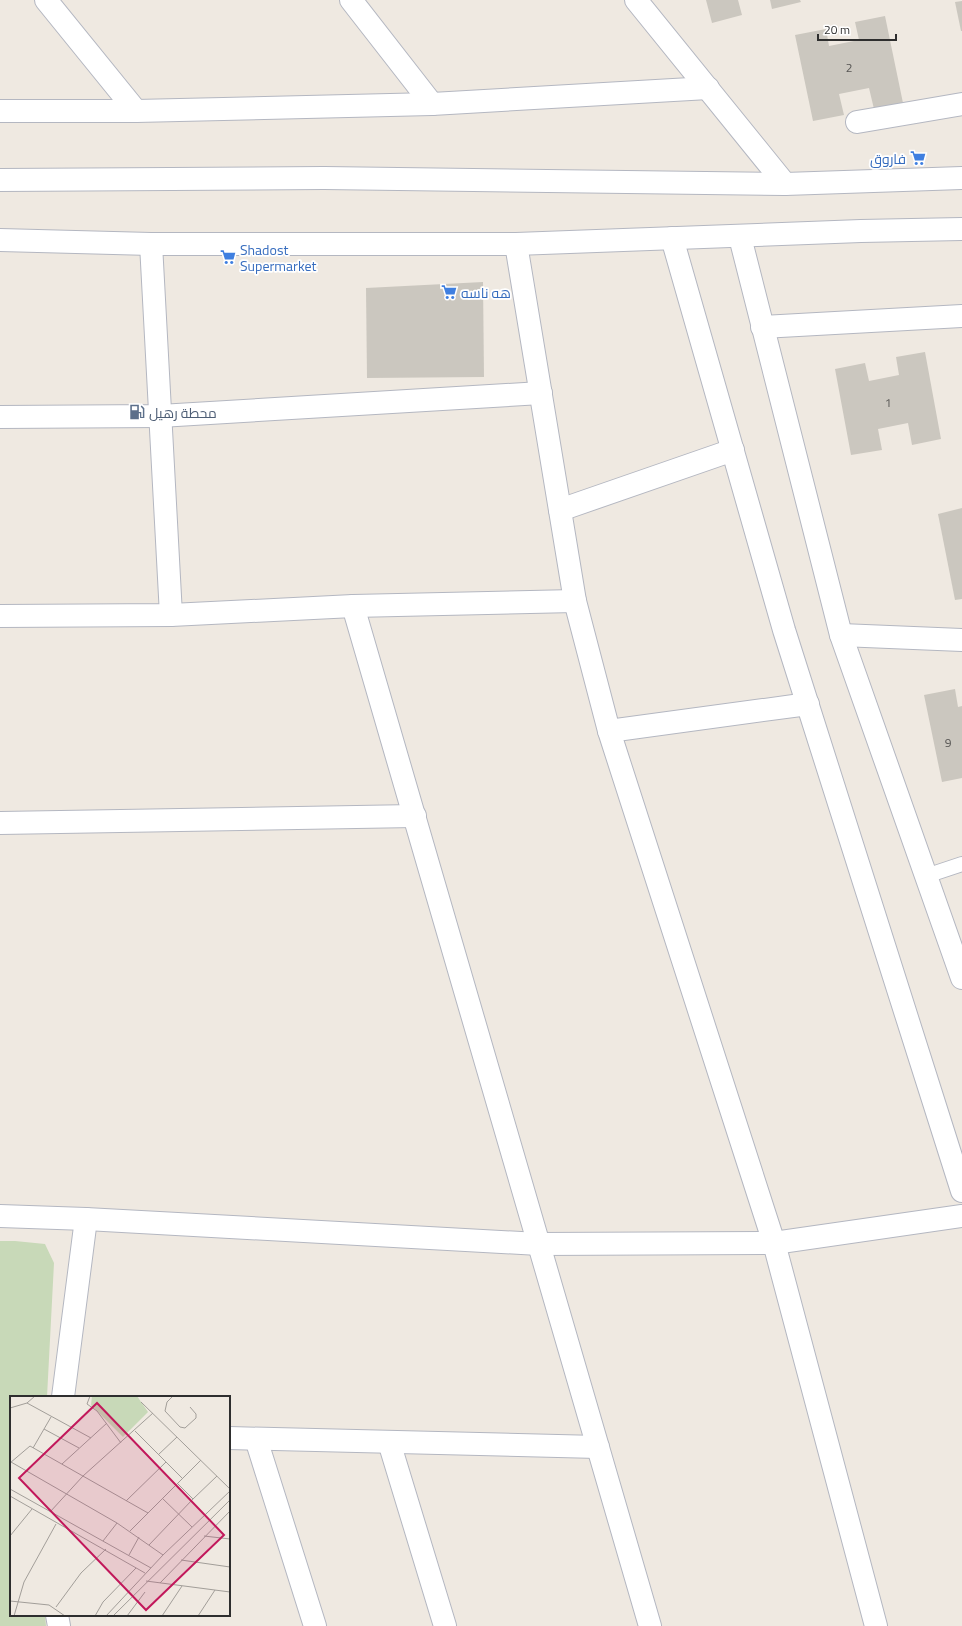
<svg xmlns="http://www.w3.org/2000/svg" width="962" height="1626" font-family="'Titillium Web',Cairo,sans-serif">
<rect width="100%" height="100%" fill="#efe9e1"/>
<path fill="#c8d9b8" d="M 0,1241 L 15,1241 L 45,1244 L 54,1263 L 47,1397 L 11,1397 L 11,1615 L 45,1615 L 46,1626 L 0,1626 Z"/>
<g fill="#cbc7bf">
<path d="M 706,0 L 738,0 L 742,15 L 712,23 Z"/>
<path d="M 770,0 L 800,0 L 801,2 L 772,9 Z"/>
<path d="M 962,1 L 962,31 L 961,31 L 955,2 Z"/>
<path d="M 885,16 L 903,103 L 874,109 L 869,88 L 839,94 L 844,115 L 813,121 L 795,35 L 826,29 L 829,46 L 859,40 L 855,22 Z"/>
<path d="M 483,282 L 484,377 L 367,378 L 366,288 Z"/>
<path d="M 925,352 L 941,439 L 912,445 L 908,423 L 878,429 L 882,450 L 851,455 L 835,369 L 865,363 L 869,381 L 899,375 L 896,357 Z"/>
<path d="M 962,508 L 962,599 L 955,600 L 938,514 Z"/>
<path d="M 955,689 L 958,707 L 962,706 L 962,778 L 942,782 L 924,695 Z"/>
</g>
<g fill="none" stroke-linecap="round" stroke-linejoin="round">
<defs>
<path id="lane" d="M 926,876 L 962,864"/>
<g id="street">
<path d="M 46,0 L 136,111"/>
<path d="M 351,0 L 432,104"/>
<path d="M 636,0 L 785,184"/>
<path d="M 0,111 L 136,111 L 432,104 L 708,88"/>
<path d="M 857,122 L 962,104"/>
<path d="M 740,237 L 841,635 L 962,978"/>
<path d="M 672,238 L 784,630 L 962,1191"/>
<path d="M 151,244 L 171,615"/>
<path d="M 516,244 L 575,601 L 609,731 L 774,1243 L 876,1626"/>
<path d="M 762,327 L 962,316"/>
<path d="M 0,417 L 160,416 L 541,393"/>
<path d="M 560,510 L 733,450"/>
<path d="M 353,606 L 650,1626"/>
<path d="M 0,616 L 171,615 L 353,606 L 575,601"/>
<path d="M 841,635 L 962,640"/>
<path d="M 609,731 L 808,704"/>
<path d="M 0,823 L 415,816"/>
<path d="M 0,1216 L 86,1219 L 539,1244 L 774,1243 L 962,1216"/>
<path d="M 63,1397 L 86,1219"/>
<path d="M 229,1438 L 598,1447"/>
<path d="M 256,1439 L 315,1626"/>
<path d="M 389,1442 L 445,1626"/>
<path d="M 57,1615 L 59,1626"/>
</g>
<g id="secondary">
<path d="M 0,180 L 324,178 L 785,184 L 962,178"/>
<path d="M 0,240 L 151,244 L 516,244 L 861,231 L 962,229"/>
</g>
</defs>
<use href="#lane" stroke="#b4b7c1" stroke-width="16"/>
<use href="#street" stroke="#b4b7c1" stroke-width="24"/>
<use href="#secondary" stroke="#b4b7c1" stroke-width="24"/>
<use href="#lane" stroke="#fff" stroke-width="14"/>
<use href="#street" stroke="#fff" stroke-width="22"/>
<use href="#secondary" stroke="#fff" stroke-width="22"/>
</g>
<defs>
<symbol id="supermarket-bare" viewBox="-9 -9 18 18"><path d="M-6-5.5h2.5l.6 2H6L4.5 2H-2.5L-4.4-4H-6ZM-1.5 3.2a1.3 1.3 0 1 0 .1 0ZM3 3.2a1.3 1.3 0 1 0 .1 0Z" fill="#3f7fe0" stroke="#fff" stroke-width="2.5" paint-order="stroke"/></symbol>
<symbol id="fuel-bare" viewBox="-9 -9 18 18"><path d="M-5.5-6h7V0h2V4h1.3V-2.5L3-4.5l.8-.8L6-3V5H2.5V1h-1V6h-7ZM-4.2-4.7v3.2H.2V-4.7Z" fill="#5c6f8a" stroke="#fff" stroke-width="2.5" paint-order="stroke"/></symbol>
</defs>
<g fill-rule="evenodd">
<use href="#supermarket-bare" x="907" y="147" width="22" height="22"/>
<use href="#supermarket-bare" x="217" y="246" width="22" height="22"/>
<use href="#supermarket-bare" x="438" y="281" width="22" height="22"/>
<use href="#fuel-bare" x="126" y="401" width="22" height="22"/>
</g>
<g text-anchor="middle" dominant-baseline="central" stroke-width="3.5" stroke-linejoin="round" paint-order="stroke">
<g font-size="12" fill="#555452">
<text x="849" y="67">2</text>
<text x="888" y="402">1</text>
<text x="948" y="742">9</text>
</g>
<g font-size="14" fill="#366cbe" stroke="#fff" text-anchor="start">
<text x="906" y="158" text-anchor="end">فاروق</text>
<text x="240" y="249">Shadost<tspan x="240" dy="16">Supermarket</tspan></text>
<text x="461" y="292">هه ناسه</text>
</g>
<g font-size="14" fill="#4e5e75" stroke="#fff" text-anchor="start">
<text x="149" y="412">محطة رهيل</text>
</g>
</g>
<g transform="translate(10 1396)">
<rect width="220" height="220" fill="#efe9e1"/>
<path d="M 82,0 L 127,0 L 138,16 L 113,41 L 81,9 Z" fill="#c8d9b8"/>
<path fill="none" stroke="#a29e99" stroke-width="1" d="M 80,0 L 77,8 L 87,15 L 111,47M 163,0 L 157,6 L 155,15 L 170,31 L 175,32 L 186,22 L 186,18 L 180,11M 131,6 L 220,93M 17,7 L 81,42M 0,12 L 17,7 L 25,0M 34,33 L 69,52M 125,35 L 172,82M 23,52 L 41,21M 148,59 L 167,41M 1,66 L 107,127 L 153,159M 0,67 L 20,50 L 138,117M 52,68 L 97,27M 167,87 L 183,103 L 207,80M 0,93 L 141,172M 0,100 L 135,177M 152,102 L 182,131M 116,105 L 156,66M 40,116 L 73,80 L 143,17M 120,135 L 191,64M 0,140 L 22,113M 194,140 L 220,143M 93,145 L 107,127M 139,149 L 183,103M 119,159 L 129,141M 171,164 L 220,171M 136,185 L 220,196M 150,187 L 220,115M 0,205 L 39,209 L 55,220M 46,211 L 71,177 L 96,153M 4,220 L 14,186 L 46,128M 85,220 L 93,206 L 126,172M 96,220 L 153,159 L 220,95M 103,220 L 220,104M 117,220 L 135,196M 152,220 L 172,190M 188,220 L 205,194"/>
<path fill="#c2185b" fill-opacity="0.15" stroke="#c2185b" stroke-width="2" d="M 87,7 L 214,139 L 136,214 L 9,82 Z"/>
<rect width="220" height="220" fill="none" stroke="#2e2e2e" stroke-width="2"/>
</g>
<path d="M818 34v6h78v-6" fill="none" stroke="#2e2e2e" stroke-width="2"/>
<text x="824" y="34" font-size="12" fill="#2e2e2e" stroke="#ffffff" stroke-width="3" paint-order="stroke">20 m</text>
</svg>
